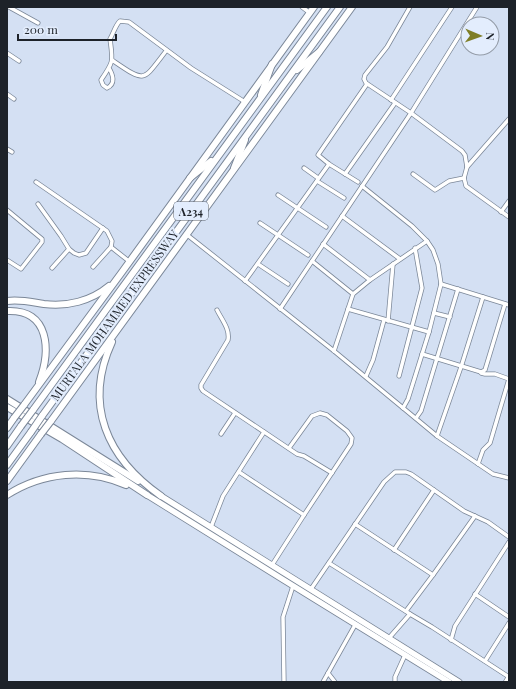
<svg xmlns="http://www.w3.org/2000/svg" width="516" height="689" font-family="'Playfair Display',serif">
<rect width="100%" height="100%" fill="#d4e0f3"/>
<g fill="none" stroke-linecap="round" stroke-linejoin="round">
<defs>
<g id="minor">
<path d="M 9,7 L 38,23"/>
<path d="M 302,7 L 310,13"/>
<path d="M 410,7 L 387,47 L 365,75 L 364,79 L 366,83 L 411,113 L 462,151 L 465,155 L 467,167 L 509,119"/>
<path d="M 7,53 L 19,61"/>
<path d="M 112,60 C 146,83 142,82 166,51"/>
<path d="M 109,68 C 113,75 116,84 107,88 L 103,85 L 101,80 C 114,61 113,62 110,39 C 113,34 116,24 120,21 L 129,22 L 191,68 L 245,102"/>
<path d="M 7,94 L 14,99"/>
<path d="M 391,100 L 452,7"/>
<path d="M 7,149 L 12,152"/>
<path d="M 467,167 L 464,178 L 466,186 L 509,217"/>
<path d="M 304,168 L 318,178"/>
<path d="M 345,174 L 395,103"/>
<path d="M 413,174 L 435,190 L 449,181 L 464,178"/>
<path d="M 317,181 L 344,198"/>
<path d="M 36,182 L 107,231 L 112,241 L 111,247 L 130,262"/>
<path d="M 358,182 L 329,164 L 318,155 L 367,84"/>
<path d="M 362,186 L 412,226 L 427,241 L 433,250 L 438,264 L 441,284 L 429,332 L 408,399 L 403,408"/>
<path d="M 278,195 L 326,227"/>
<path d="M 38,204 L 61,236 L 69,249 L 74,253 L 79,255 L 86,253 L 103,228"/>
<path d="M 7,210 L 42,239 L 42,242 L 21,269 L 7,260"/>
<path d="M 501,212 L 509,201"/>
<path d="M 342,216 L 400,259"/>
<path d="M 260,223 L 308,255"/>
<path d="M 186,234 L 334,351 L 437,436 L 493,474 L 509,478"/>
<path d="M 323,244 L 370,280"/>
<path d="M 312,261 L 353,294"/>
<path d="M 258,264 L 288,284"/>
<path d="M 93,267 L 111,247"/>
<path d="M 52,268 L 69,249"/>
<path d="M 245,281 L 329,164"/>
<path d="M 441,284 L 509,305"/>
<path d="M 280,309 L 411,113 L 477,7"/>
<path d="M 348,309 L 429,332"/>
<path d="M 217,310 C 222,320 230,329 228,340 L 201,385 L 201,388 L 203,391 L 297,454 L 304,456 L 332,473"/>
<path d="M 434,313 L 450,317"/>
<path d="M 388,321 L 393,264"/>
<path d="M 334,351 L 353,294 L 370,280 L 427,241"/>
<path d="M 422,354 L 481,372 L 485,370 L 505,304"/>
<path d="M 481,373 L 485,374 L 495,374 L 509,379"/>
<path d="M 366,376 L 373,360 L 384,320"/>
<path d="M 399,376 L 422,288 L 415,248"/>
<path d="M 416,418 L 421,411 L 458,289"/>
<path d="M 221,434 L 235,413"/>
<path d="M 437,436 L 461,367 L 483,297"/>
<path d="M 478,464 L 483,450 L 490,443 L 509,379"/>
<path d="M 239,472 L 304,515"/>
<path d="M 355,524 L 433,575"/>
<path d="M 211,527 L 223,496 L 264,432"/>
<path d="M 394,550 L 434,490"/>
<path d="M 329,563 L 410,614 L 432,627 L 509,677"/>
<path d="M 272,565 L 304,515 L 351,444 L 352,438 L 347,431 L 327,415 L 320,413 L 312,416 L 289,448"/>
<path d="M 311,589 L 384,482 L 395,472 L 406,472 L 411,474 L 464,511 L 488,522 L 509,537"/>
<path d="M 475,594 L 509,617"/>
<path d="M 406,611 L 433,575 L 475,516"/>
<path d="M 389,638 L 410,614"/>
<path d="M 451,640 L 455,626 L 509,542"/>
<path d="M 485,661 L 509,623"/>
<path d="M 328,673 L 335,682"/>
<path d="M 284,682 L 283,617 L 293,586"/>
<path d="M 323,682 L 355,625"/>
<path d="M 395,682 L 395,677 L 405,655"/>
</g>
<path id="tertiary" d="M 506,682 L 509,677"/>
<g id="primary">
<path d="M 147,495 L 282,579 L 449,682"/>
<path d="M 161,496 L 459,682"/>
</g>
<g id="trunk">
<path d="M 7,301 C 20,299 31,302 44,304 C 67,307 91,301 109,286"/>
<path d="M 7,311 C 50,309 51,351 39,382"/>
<path d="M 112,342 C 83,405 107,458 161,496"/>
<path d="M 7,399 L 138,481"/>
<path d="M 24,405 L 122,272 L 314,7"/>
<path d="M 7,407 L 62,439 L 147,495"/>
<path d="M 51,421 L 352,7"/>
<path d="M 7,428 L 14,418"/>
<path d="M 7,481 L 41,434"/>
<path d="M 7,495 C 43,472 87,468 126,485"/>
</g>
<g id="motorway">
<path d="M 297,70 L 319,52"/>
<path d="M 261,95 L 272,64"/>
<path d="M 234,168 L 245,140"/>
<path d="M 190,178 L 211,161"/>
<path d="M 33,410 L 327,7"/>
<path d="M 42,416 L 340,7"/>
<path d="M 7,446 L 21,426"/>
<path d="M 7,465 L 31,432"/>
</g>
</defs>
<use href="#minor" stroke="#7b8798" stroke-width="5"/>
<use href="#tertiary" stroke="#7b8798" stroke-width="6"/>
<use href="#primary" stroke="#7b8798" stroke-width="7"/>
<use href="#trunk" stroke="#7b8798" stroke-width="8"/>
<use href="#motorway" stroke="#7b8798" stroke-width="8"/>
<use href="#minor" stroke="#fff" stroke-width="3.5"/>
<use href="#tertiary" stroke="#fff" stroke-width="4.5"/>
<use href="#primary" stroke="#fff" stroke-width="5.5"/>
<use href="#trunk" stroke="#fff" stroke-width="6"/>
<use href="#motorway" stroke="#fff" stroke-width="6"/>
<defs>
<g id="trunk-bridge">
<path d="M 14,418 L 24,405"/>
<path d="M 41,434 L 51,421"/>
</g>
<g id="motorway-bridge">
<path d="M 21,426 L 33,410"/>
<path d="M 31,432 L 42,416"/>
</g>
</defs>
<use href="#trunk-bridge" stroke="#7b8798" stroke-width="8" stroke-linecap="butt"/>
<use href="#motorway-bridge" stroke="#7b8798" stroke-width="8" stroke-linecap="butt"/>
<use href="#trunk-bridge" stroke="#fff" stroke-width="6"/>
<use href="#motorway-bridge" stroke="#fff" stroke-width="6"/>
</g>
<g text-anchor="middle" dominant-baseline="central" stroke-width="4" stroke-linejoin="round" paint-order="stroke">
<rect fill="#e3edfd" stroke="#585f69" stroke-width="1" x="174" y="202" width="34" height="18" rx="3"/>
<g font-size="11" font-weight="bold" fill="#1d2229">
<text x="191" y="211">A234</text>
</g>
<g font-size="12" fill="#1d2229" stroke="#e3edfd">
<text transform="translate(114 315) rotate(-54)">MURTALA MOHAMMED EXPRESSWAY</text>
</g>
</g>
<rect width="516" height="689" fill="none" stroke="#1d2229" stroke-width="16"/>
<g transform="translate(480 36) rotate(92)"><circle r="19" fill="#e3edfd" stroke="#949ca8"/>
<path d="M0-3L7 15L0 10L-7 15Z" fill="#7f7e26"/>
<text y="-6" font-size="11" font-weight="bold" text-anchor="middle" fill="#1d2229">N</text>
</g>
<path d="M18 34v6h98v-6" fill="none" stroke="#1d2229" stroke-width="2"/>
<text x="24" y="34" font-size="12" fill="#1d2229" stroke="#e3edfd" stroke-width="3" paint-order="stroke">200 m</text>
</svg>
